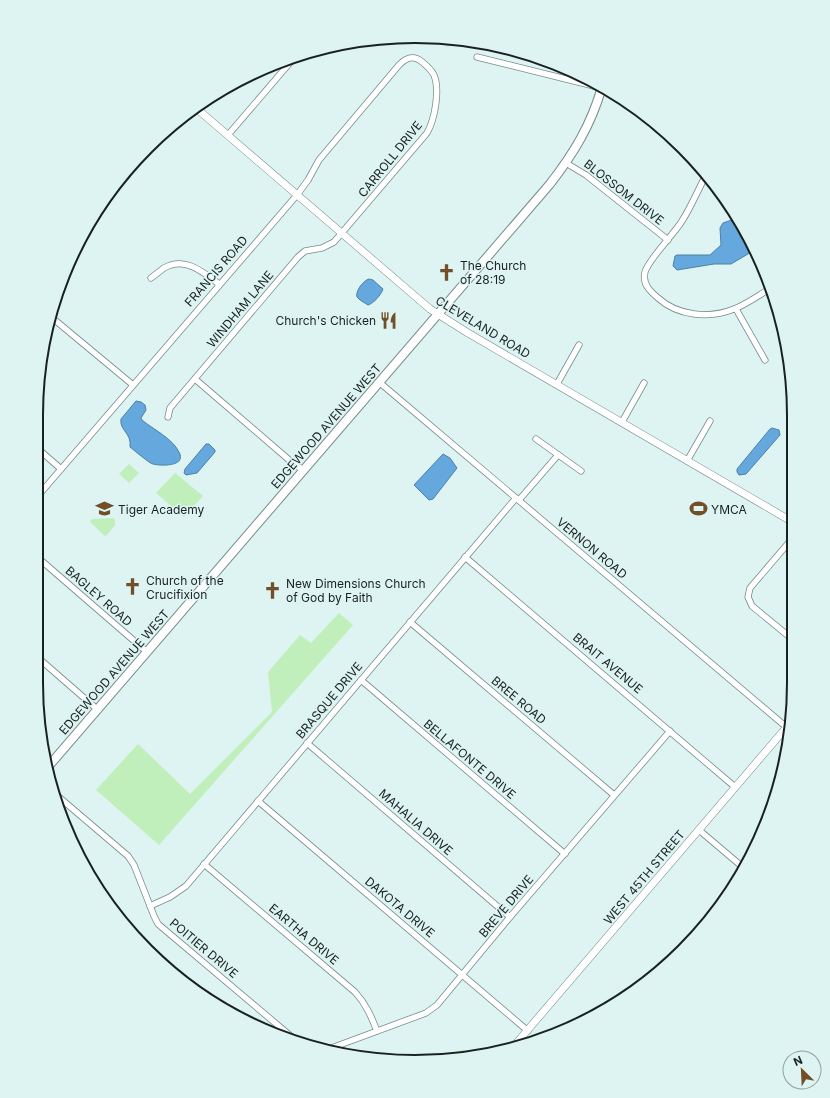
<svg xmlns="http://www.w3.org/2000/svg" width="830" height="1098" font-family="Inter,sans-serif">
<rect width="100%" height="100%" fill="#ddf4f3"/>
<g fill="#c0efbb">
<path d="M 439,38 L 467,41 L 447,47 Z"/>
<path d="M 129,464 L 139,473 L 129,483 L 119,474 Z"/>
<path d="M 175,473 L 203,496 L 184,517 L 156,493 Z"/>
<path d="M 113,518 L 115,520 L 115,525 L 106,536 L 104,535 L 90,522 L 92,519 Z"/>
<path d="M 339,613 L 353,625 L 159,845 L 96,790 L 138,744 L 190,794 L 272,712 L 268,672 L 300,635 L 311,643 Z"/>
<path d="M 465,1049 L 460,1057 L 440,1061 L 429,1061 Z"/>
</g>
<g fill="#65a8dd" stroke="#4e80a5">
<path d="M 737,218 L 753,251 L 731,264 L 714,264 L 677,270 L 673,266 L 675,256 L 677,255 L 710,255 L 721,245 L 720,228 L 723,223 Z"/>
<path d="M 369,279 L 373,280 L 383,289 C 381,295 374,303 368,305 C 365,303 359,300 357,297 C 355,291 364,280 369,279 Z"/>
<path d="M 136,401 L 141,402 L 145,405 L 146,410 L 141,418 L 142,420 C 154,430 172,438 179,452 C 187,467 160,466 153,464 C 150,464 134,450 130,447 C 132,433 119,430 121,419 Z"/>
<path d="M 772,428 L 779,430 L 780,435 L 746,474 L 739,475 L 737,472 L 737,469 L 770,429 Z"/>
<path d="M 206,444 L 209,444 L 215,450 L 215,452 L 197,473 L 186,475 L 184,473 L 185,469 Z"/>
<path d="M 443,454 L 450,458 L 457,468 L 433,499 L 429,500 L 414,485 Z"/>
</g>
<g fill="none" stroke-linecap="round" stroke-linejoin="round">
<defs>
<g id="minor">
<path d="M 477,57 L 602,88"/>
<path d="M 228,135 L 294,58"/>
<path d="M 566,163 L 586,175 L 668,240"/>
<path d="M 125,174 L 127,176"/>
<path d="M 706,175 C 698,190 691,207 682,221 C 674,234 648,260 645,272 C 642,284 650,291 658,298 C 678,316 709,319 734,309 C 747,304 759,295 771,288"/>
<path d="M 151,278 C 155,275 160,271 164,268 C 185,256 203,272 219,284"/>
<path d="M 736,309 L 765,360"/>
<path d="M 48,320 L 56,321 L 133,385"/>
<path d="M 195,379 L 295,465 L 304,470"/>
<path d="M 379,382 L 791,731"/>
<path d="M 557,384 L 579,345"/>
<path d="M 622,422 L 644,383"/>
<path d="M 536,439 L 581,471"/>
<path d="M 37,448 L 61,469"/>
<path d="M 687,461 L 710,421"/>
<path d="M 37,497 L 297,195 L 308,180 L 319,160 L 399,65 C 406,58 413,55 421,61 C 426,65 431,69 434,75 C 440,90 435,119 427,133 L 334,242 L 322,248 L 305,251 L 298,257 L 170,408 L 168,417"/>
<path d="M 519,500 L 558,455"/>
<path d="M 791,540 L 750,588 L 748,597 L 752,606 L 791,638"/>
<path d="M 36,556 L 147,652"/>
<path d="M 465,557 L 735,787"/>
<path d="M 410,622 L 614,795"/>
<path d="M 36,656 L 98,710"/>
<path d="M 361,680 L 565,854"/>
<path d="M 307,743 L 510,917"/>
<path d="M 54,793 L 128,856 L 134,865 L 154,916 L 158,924 L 293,1038"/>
<path d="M 258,801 L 528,1031"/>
<path d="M 699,830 L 745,869"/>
<path d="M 204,864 L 355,992 C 366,1004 371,1016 377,1031"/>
<path d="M 150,906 L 170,897 L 186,886 L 516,498"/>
<path d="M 326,1050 L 426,1013 L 437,1005 L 510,917 L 670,731"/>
</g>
<g id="tertiary">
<path d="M 196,108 L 430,309 L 468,333 L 791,521"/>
<path d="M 514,1046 L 791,722"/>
</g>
<path id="primary" d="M 47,768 L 550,184 C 574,153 591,125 602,87"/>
</defs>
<use href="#minor" stroke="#768b8a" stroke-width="7"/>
<use href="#tertiary" stroke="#768b8a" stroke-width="8"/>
<use href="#primary" stroke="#768b8a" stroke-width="10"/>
<use href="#minor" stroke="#fff" stroke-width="5.5"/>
<use href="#tertiary" stroke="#fff" stroke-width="7"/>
<use href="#primary" stroke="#fff" stroke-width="8"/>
</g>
<defs>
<symbol id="church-bare" viewBox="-9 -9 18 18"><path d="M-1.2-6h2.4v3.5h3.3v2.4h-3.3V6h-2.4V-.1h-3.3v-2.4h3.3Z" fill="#724f28" stroke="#ddf4f3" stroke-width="2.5" paint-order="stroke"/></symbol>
<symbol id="restaurant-bare" viewBox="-9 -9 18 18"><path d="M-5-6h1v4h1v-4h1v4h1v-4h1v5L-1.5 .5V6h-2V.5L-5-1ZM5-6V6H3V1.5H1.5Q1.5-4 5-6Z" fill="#724f28" stroke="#ddf4f3" stroke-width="2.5" paint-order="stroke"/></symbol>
<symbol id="school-bare" viewBox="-9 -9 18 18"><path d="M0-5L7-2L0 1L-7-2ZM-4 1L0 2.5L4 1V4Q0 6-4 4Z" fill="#724f28" stroke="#ddf4f3" stroke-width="2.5" paint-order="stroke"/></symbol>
<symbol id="stadium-bare" viewBox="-9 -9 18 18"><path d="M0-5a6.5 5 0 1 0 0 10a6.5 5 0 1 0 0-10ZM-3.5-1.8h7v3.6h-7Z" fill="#724f28" stroke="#ddf4f3" stroke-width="2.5" paint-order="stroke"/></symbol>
</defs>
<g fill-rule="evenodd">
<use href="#church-bare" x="434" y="260" width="25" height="25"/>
<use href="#restaurant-bare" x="376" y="308" width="25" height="25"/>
<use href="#school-bare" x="92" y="496" width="25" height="25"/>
<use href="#stadium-bare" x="686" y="496" width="25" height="25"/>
<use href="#church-bare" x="120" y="574" width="25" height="25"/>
<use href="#church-bare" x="260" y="578" width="25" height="25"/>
</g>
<g text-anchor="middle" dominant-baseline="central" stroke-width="3" stroke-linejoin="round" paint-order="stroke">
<g font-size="12" fill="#192121" stroke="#ddf4f3">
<text transform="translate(390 159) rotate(-51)">CARROLL DRIVE</text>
<text transform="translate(624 192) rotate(38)">BLOSSOM DRIVE</text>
<text transform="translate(216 271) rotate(-49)">FRANCIS ROAD</text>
<text transform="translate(240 309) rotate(-50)">WINDHAM LANE</text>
<text transform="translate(483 327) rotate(31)">CLEVELAND ROAD</text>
<text transform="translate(326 426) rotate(-49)">EDGEWOOD AVENUE WEST</text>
<text transform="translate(592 548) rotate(40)">VERNON ROAD</text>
<text transform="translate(99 596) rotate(41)">BAGLEY ROAD</text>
<text transform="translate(608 663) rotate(40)">BRAIT AVENUE</text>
<text transform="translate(114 672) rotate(-49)">EDGEWOOD AVENUE WEST</text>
<text transform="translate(329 700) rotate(-50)">BRASQUE DRIVE</text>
<text transform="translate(519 700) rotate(40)">BREE ROAD</text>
<text transform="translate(470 759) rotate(40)">BELLAFONTE DRIVE</text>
<text transform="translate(416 822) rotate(41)">MAHALIA DRIVE</text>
<text transform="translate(644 877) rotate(-50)">WEST 45TH STREET</text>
<text transform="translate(506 906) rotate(-50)">BREVE DRIVE</text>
<text transform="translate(400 907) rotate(40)">DAKOTA DRIVE</text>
<text transform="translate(304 934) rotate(40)">EARTHA DRIVE</text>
<text transform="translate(204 948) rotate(40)">POITIER DRIVE</text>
</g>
<g font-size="12" fill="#192121" stroke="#ddf4f3" text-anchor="start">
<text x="460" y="265">The Church<tspan x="460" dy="14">of 28:19</tspan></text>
<text x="376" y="320" text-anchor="end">Church's Chicken</text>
<text x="118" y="509">Tiger Academy</text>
<text x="711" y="509">YMCA</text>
<text x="146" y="580">Church of the<tspan x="146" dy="14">Crucifixion</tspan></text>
<text x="286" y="583">New Dimensions Church<tspan x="286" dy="14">of God by Faith</tspan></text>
</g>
</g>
<path d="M0 0H830V1098H0ZM415 43H415A372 372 0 0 1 787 415V683A372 372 0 0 1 415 1055H415A372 372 0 0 1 43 683V415A372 372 0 0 1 415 43Z" fill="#ddf4f3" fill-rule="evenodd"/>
<path fill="none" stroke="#192121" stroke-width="2" d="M415 43H415A372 372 0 0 1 787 415V683A372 372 0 0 1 415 1055H415A372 372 0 0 1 43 683V415A372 372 0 0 1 415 43Z"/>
<g transform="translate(802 1070) rotate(336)"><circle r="19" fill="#ddf4f3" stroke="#8fa09f"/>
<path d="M0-3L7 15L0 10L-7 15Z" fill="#724f28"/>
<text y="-6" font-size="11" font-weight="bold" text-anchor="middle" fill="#192121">N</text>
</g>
</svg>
